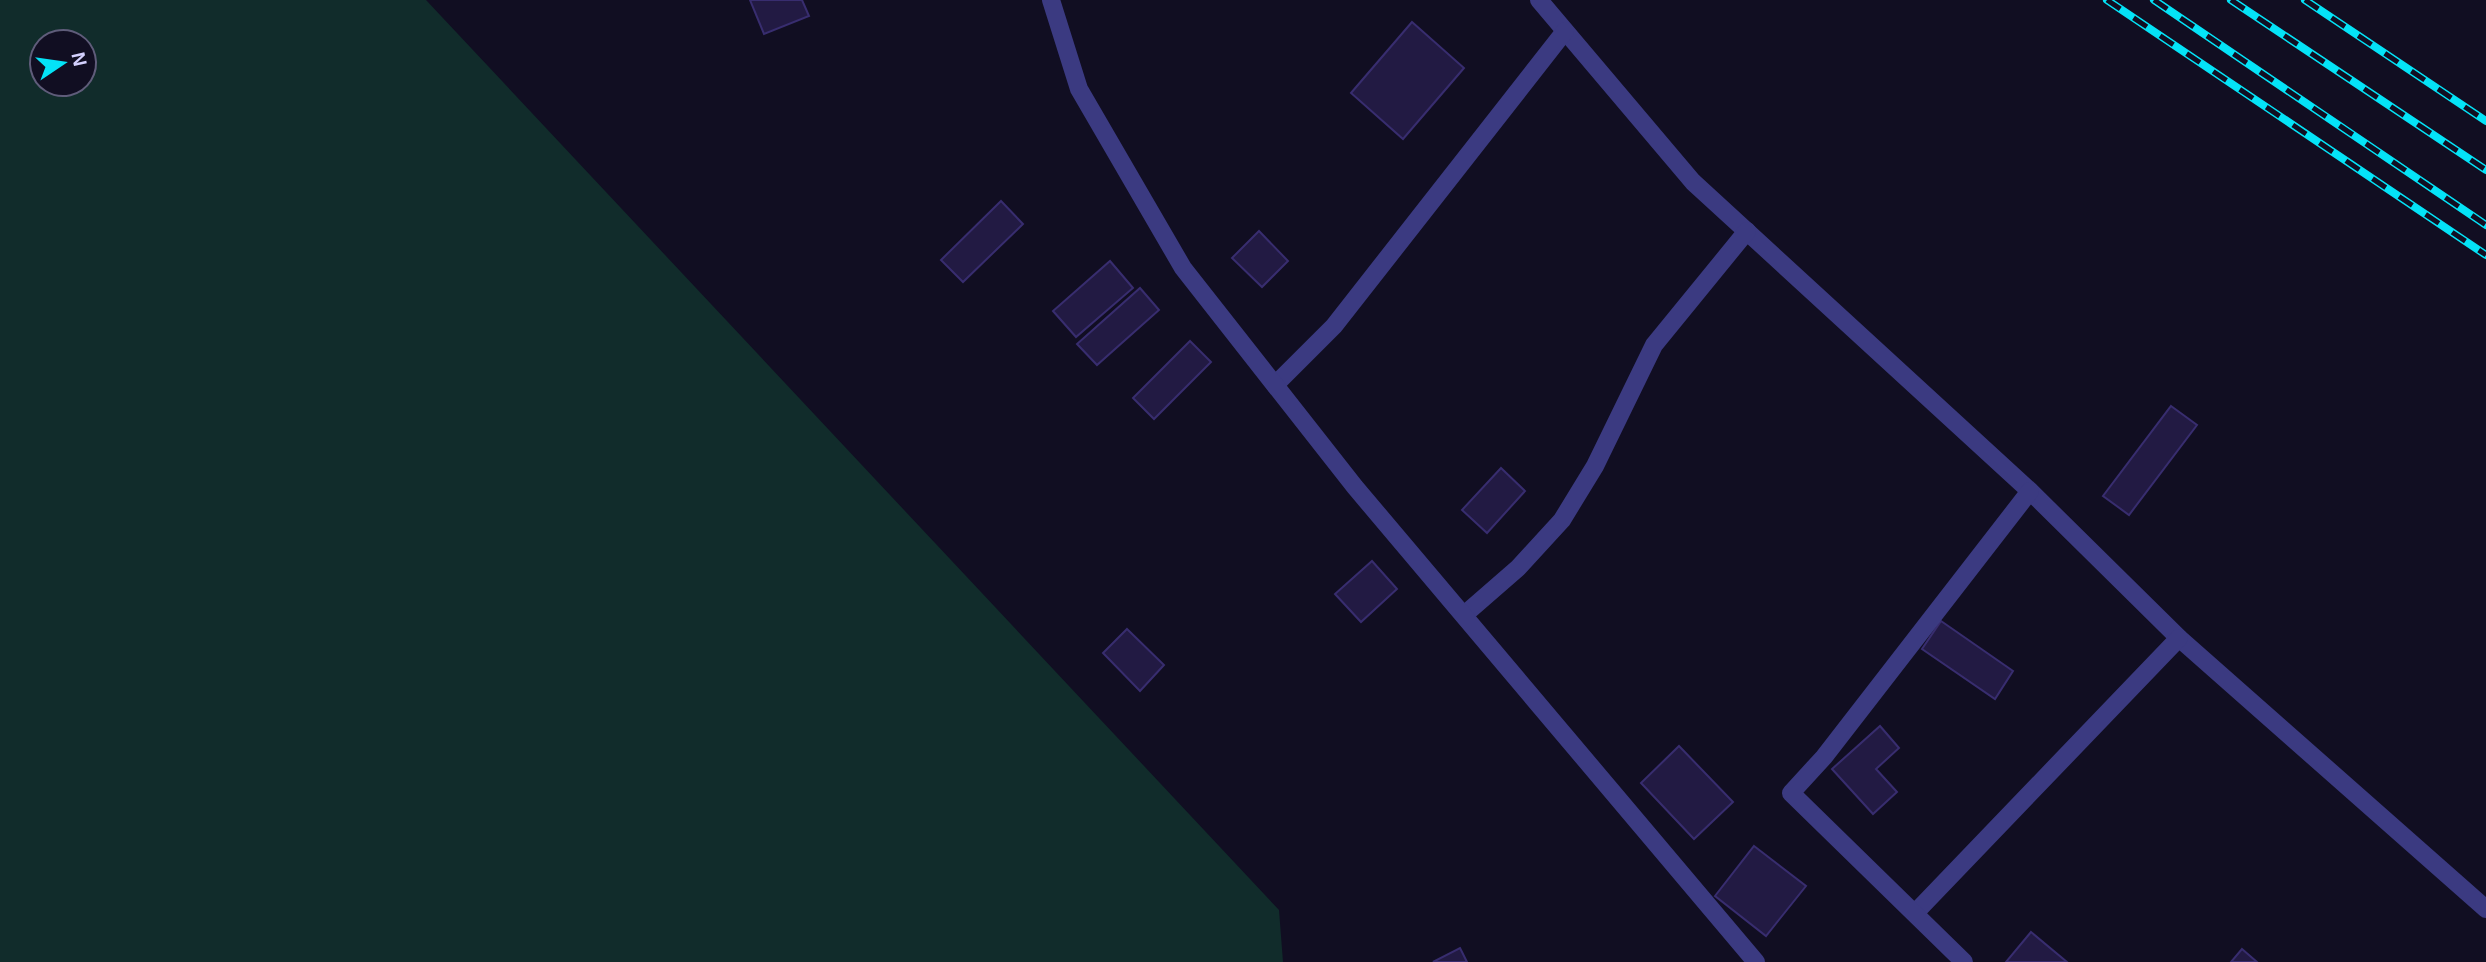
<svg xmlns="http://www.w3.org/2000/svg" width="2486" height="962" font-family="Helvetica,sans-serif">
<rect width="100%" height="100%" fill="#110e22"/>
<path fill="#112c2b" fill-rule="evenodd" d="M 0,0 L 426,0 L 1279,910 L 1283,962 L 0,962 ZM 42,42 L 84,42 L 84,84 L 42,84 Z"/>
<g fill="#221a43" stroke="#382d6f" stroke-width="2">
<path d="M 750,0 L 802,0 L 809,16 L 764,34 Z"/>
<path d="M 1412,22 L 1464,68 L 1403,139 L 1351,93 Z"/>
<path d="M 1001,201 L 1023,224 L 963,282 L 941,260 Z"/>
<path d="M 1259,231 L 1288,261 L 1262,287 L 1232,258 Z"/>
<path d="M 1110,261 L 1133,288 L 1076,337 L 1053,311 Z"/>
<path d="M 1140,288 L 1159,310 L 1097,365 L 1077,344 Z"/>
<path d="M 1190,341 L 1211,362 L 1154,419 L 1133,398 Z"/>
<path d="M 2171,406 L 2197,425 L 2129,515 L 2103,496 Z"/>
<path d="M 1501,468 L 1525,491 L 1487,533 L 1462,510 Z"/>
<path d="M 1372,561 L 1397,589 L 1361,622 L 1335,594 Z"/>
<path d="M 1941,621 L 2013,671 L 1995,699 L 1922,649 Z"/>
<path d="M 1127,629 L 1164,665 L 1140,691 L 1103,653 Z"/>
<path d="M 1880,726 L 1899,748 L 1876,769 L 1897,792 L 1873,814 L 1832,769 Z"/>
<path d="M 1679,746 L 1733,802 L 1694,839 L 1641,783 Z"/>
<path d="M 1754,846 L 1806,886 L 1766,936 L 1715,896 Z"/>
<path d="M 2031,932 L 2067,962 L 2006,962 Z"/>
<path d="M 1460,948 L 1467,962 L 1433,962 Z"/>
<path d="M 2242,949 L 2257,962 L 2231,962 Z"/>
</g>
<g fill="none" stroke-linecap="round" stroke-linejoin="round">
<g stroke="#3b3a81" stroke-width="18">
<path d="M 1539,0 L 1693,182 L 2030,491 L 2179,638 L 2486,909"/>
<path d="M 1275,385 L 1334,326 L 1565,31"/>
<path d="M 1464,615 L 1518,568 L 1562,520 L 1595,466 L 1654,345 L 1747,231"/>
<path d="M 1915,913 L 2179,638"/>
<path d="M 1964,962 L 1791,793 L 1824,757 L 2030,491"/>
</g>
<path stroke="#3b3a81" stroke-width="18" d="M 1051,0 L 1079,89 L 1183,268 L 1355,487 L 1756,962"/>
<defs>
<g id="rail">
<path d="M 2107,0 L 2486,255"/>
<path d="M 2154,0 L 2486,225"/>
<path d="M 2231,0 L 2486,170"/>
<path d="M 2305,0 L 2486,121"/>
</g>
</defs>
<use href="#rail" stroke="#04e3f7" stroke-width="8"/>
<use href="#rail" stroke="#110e22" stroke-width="5" stroke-dasharray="16" stroke-linecap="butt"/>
</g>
<g transform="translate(63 63) rotate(77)"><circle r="33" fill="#110e22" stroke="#5f5c7a" stroke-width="2"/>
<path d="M0-5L12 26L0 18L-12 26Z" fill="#04e3f7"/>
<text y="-10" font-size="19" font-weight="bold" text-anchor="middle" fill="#d4d0fe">N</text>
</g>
</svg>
